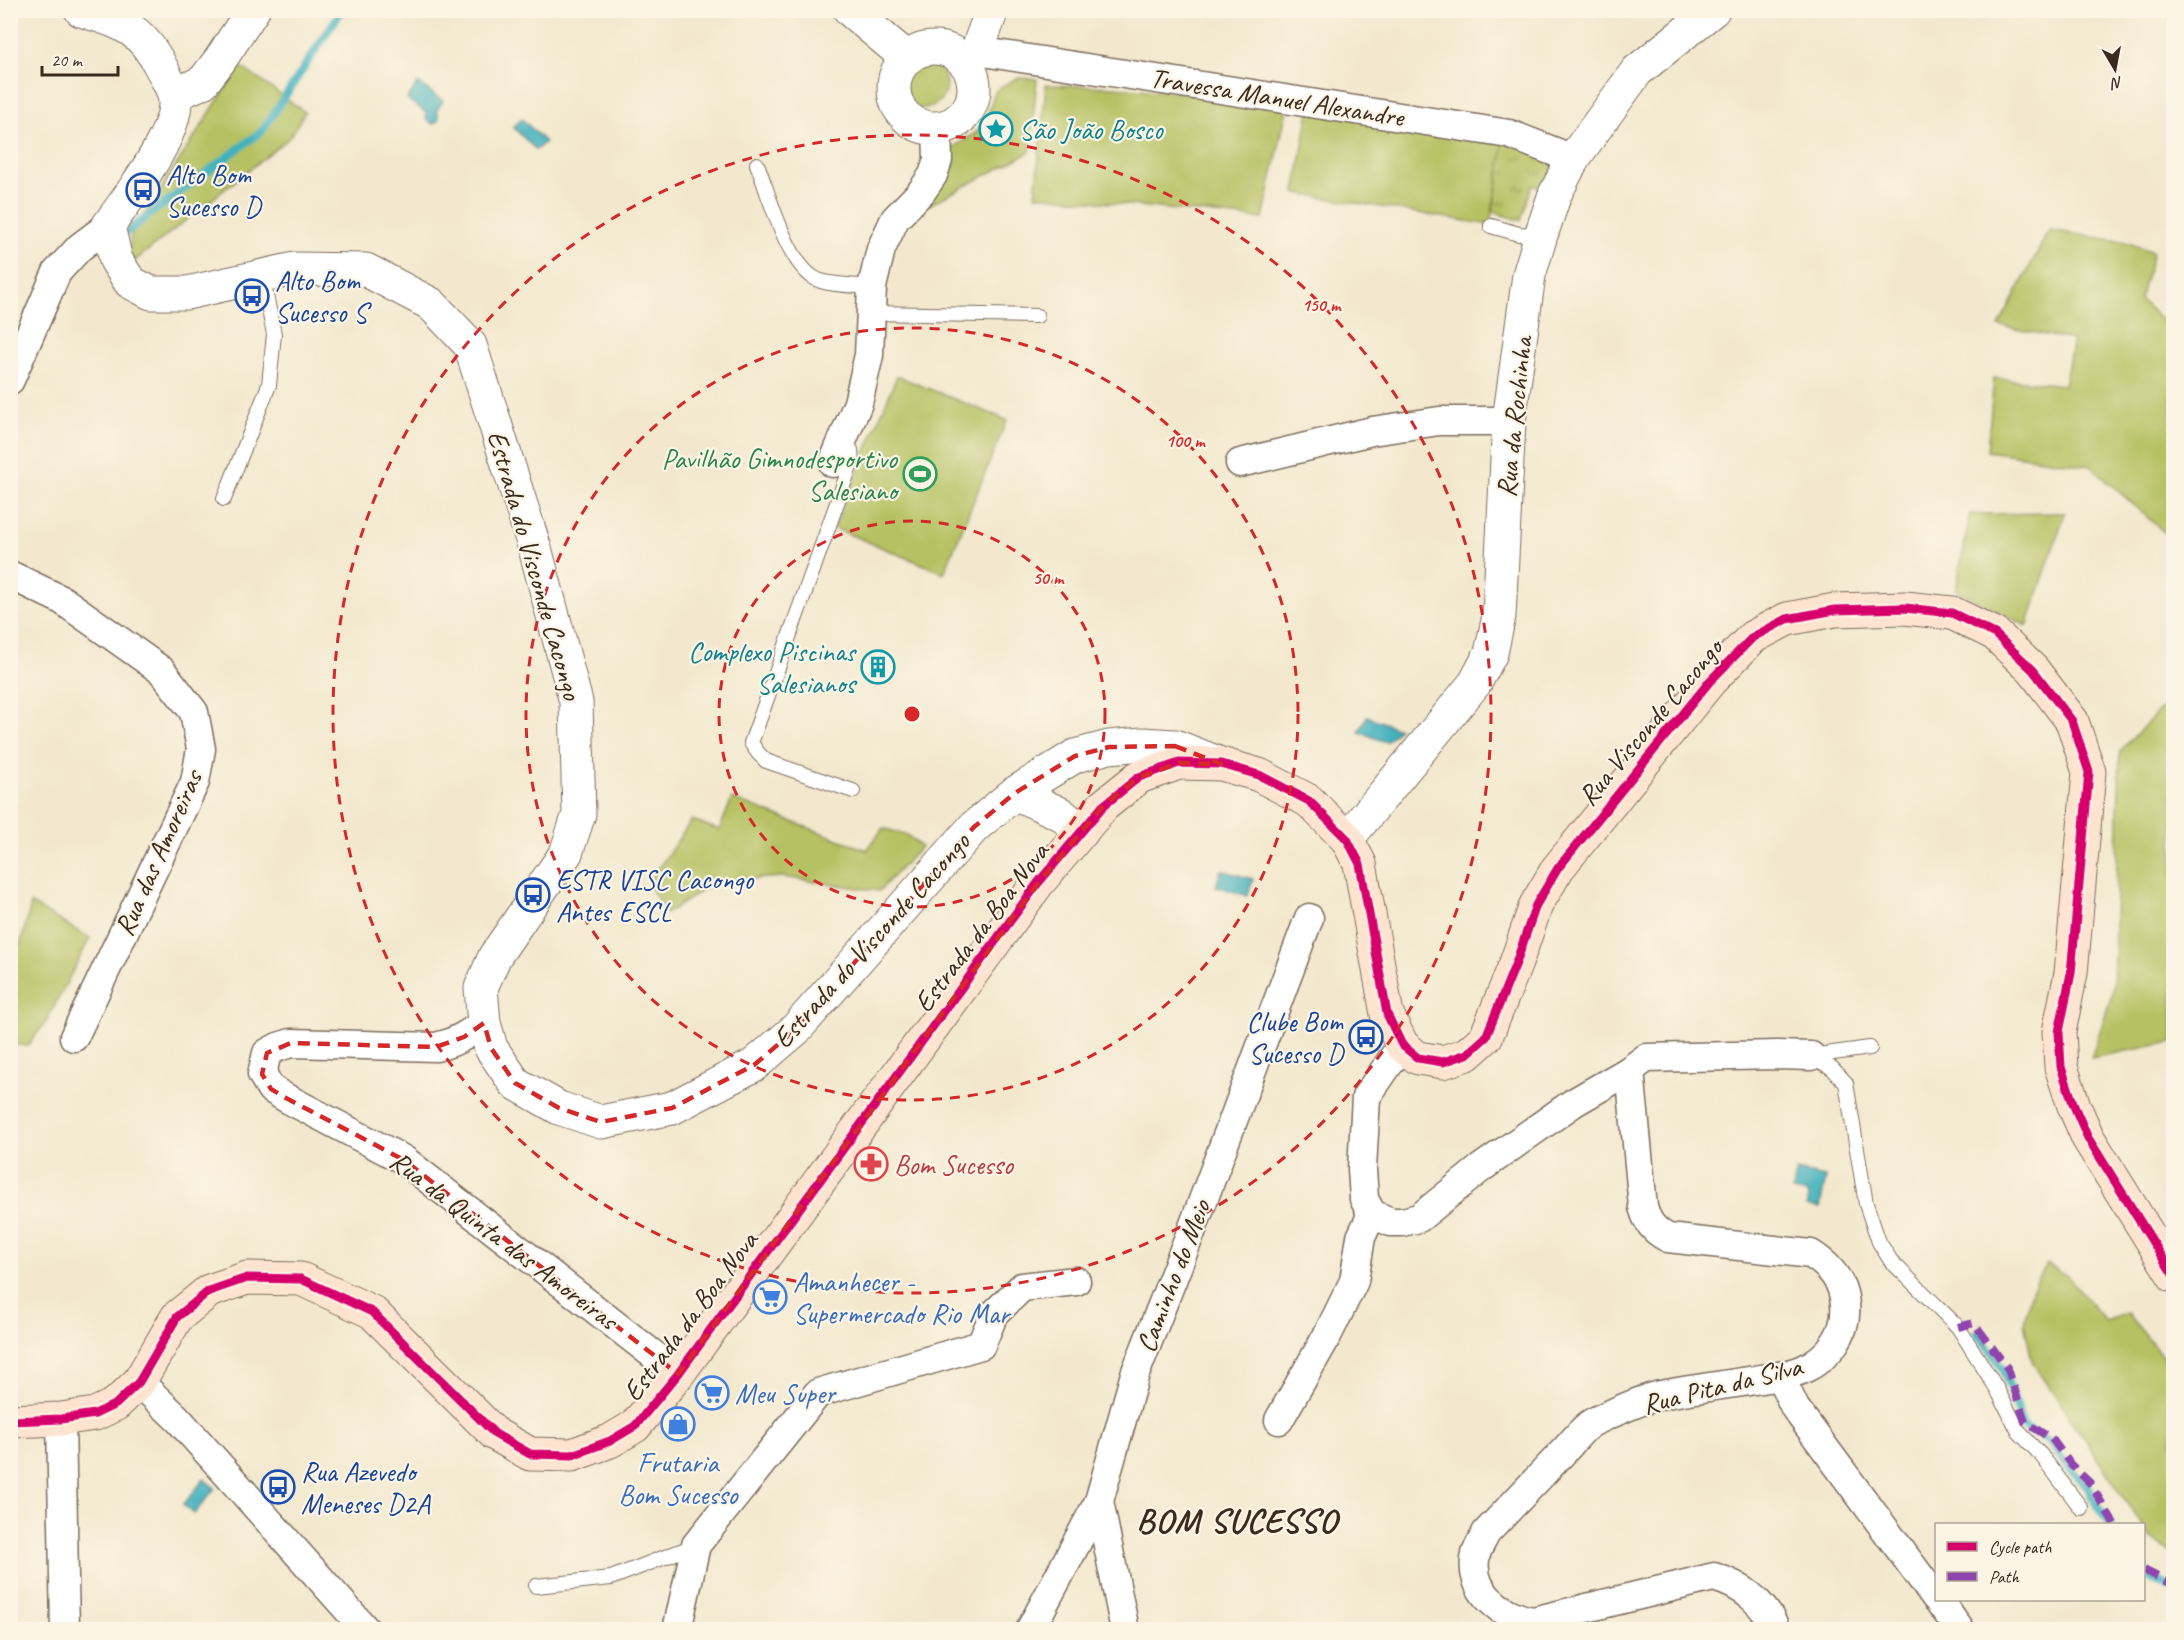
<svg xmlns="http://www.w3.org/2000/svg" width="2184" height="1640" font-family="Caveat,sans-serif">
<defs>
<pattern id="park-tufts" width="24" height="20" patternUnits="userSpaceOnUse" patternTransform="scale(1.5)"><rect width="24" height="20" fill="#b5c162"/><path d="M3 7l-1-3M5 7V3M7 7l1-3M15 17l-1-3M17 17v-4M19 17l1-3" fill="none" stroke="#949d50"/></pattern>
</defs>
<rect width="100%" height="100%" fill="#fcf5e5"/>
<filter id="ink" filterUnits="userSpaceOnUse"><feTurbulence type="fractalNoise" baseFrequency=".0167" numOctaves="2"/><feDisplacementMap in="SourceGraphic" scale="12" xChannelSelector="R" yChannelSelector="G"/><feConvolveMatrix kernelMatrix="1 2 1 2 8 2 1 2 1" color-interpolation-filters="sRGB"/></filter>
<filter id="wash" filterUnits="userSpaceOnUse"><feTurbulence type="fractalNoise" baseFrequency=".008" numOctaves="4" result="noise"/><feDisplacementMap in="SourceGraphic" scale="24" xChannelSelector="R" yChannelSelector="G"/><feGaussianBlur stdDeviation="1.35" result="paint"/><feColorMatrix in="noise" values="0 0 0 0 0 0 0 0 0 0 0 0 0 0 0 0 0 1.4 0 .05"/><feComposite in="paint" operator="in"/></filter>
<g filter="url(#wash)">
<rect width="100%" height="100%" fill="#f3e8ce"/>
<g fill="#b5c162" stroke="#787640" stroke-width="1.5">
<circle cx="923" cy="85" r="23"/>
<path d="M 240,66 L 305,112 L 289,138 L 131,264 L 129,251 L 131,235 Z"/>
<path d="M 1017,78 L 1037,79 L 1030,152 L 929,205 L 948,151 L 977,132 L 986,119 L 995,92 L 1002,86 Z"/>
<path d="M 1046,85 L 1114,87 L 1219,96 L 1287,109 L 1263,219 L 1035,195 Z"/>
<path d="M 1309,110 L 1504,141 L 1490,225 L 1295,193 Z"/>
<path d="M 2049,230 L 2126,242 L 2153,252 L 2140,299 L 2173,332 L 2173,540 L 2090,466 L 1987,451 L 1994,378 L 2064,385 L 2073,340 L 1999,326 Z"/>
<path d="M 897,376 L 1007,420 L 944,573 L 834,528 Z"/>
<path d="M 2065,513 L 2027,626 L 1956,590 L 1970,514 Z"/>
<path d="M 2173,696 L 2173,1042 L 2091,1058 L 2113,992 L 2120,751 Z"/>
<path d="M 732,799 L 867,850 L 883,828 L 907,835 L 921,847 L 879,891 L 782,877 L 715,882 L 666,914 L 648,883 L 692,820 L 719,830 Z"/>
<path d="M 31,904 L 90,938 L 47,1020 L 28,1046 L 11,1044 L 10,948 L 21,943 Z"/>
<path d="M 2047,1264 L 2067,1276 L 2106,1321 L 2127,1313 L 2173,1369 L 2173,1554 L 2150,1537 L 2032,1361 L 2024,1323 L 2032,1290 Z"/>
</g>
<path fill="url(#park-tufts)" stroke="#787640" stroke-width="1.5" d="M 1504,141 L 1555,160 L 1550,192 L 1532,185 L 1521,221 L 1493,212 Z"/>
<g fill="#42b1bd" stroke="#3e6e6e" stroke-width="1.5">
<path d="M 418,83 L 443,101 L 436,111 L 438,113 L 439,120 L 433,124 L 426,119 L 426,113 L 407,99 Z"/>
<path d="M 522,119 L 545,142 L 536,150 L 513,127 Z"/>
<path d="M 1367,716 L 1399,729 L 1386,742 L 1359,732 Z"/>
<path d="M 1221,870 L 1253,879 L 1248,896 L 1216,886 Z"/>
<path d="M 1796,1171 L 1826,1177 L 1820,1208 L 1807,1206 L 1809,1194 L 1793,1191 Z"/>
<path d="M 204,1479 L 215,1488 L 194,1514 L 183,1505 Z"/>
</g>
<g fill="none" stroke-linecap="round" stroke-linejoin="round">
<g stroke="#42b1bd" stroke-width="8">
<path d="M 121,236 L 262,131 L 342,10"/>
<path d="M 1977,1333 L 2004,1371 L 2022,1424 L 2025,1428 L 2049,1441 L 2068,1467 L 2087,1486 L 2093,1499 L 2110,1524"/>
<path d="M 2144,1574 L 2174,1589"/>
</g>
</g>
</g>
<g filter="url(#ink)">
<g fill="none" stroke-linecap="round" stroke-linejoin="round">
<defs>
<g id="service">
<path d="M 757,164 C 769,194 789,272 821,281 C 837,286 856,285 872,287"/>
<path d="M 1491,226 L 1519,234 L 1541,235"/>
<path d="M 871,313 L 1037,316"/>
<path d="M 842,440 L 851,450 L 852,461 L 751,743 L 758,753 L 766,761 L 853,791"/>
<path d="M 224,499 L 269,385 L 274,334 L 262,276"/>
<path d="M 1811,1056 L 1832,1068 L 1846,1083 L 1866,1204 L 1879,1242 L 1891,1261 L 1958,1327 L 1997,1389 L 2019,1432 L 2041,1455 L 2081,1508"/>
<path d="M 1811,1056 L 1870,1048"/>
<path d="M 536,1586 L 611,1578 L 696,1545"/>
</g>
<g id="minor">
<path d="M 977,51 L 1509,134 L 1573,159"/>
<path d="M 10,380 L 57,272 L 80,247 L 108,226"/>
<path d="M 833,463 L 858,403 L 869,355 L 872,287 L 881,249 L 895,219 L 922,191 L 933,175 L 938,160 L 937,128"/>
<path d="M 1240,463 L 1372,431 L 1439,421 L 1509,421"/>
<path d="M 10,575 L 62,600 L 162,671 L 194,712 L 201,749 L 195,782 L 74,1037"/>
<path d="M 484,1023 C 468,1034 455,1043 436,1047 L 291,1043 L 278,1047 L 267,1053 L 262,1074 L 271,1089 L 286,1098 L 404,1160 L 678,1374"/>
<path d="M 1402,1045 L 1366,1097 L 1362,1169 L 1364,1199 L 1372,1214 L 1391,1222 L 1402,1222 L 1419,1218 L 1481,1168 L 1573,1103 L 1630,1070 L 1646,1058 L 1777,1055 L 1811,1056"/>
<path d="M 1630,1070 L 1643,1207 C 1647,1222 1654,1231 1668,1238 L 1811,1254 C 1830,1266 1843,1281 1845,1304 C 1848,1333 1829,1357 1804,1369 C 1789,1376 1771,1377 1755,1380 C 1724,1385 1692,1389 1661,1395 C 1643,1399 1610,1414 1593,1422 C 1582,1428 1573,1442 1564,1451 C 1538,1478 1512,1506 1486,1533 C 1483,1540 1478,1547 1476,1554 C 1467,1591 1502,1616 1533,1621 L 1714,1577 C 1743,1586 1764,1602 1776,1630"/>
<path d="M 1780,1376 L 1795,1408 L 1936,1598"/>
<path d="M 139,1382 L 178,1419 L 366,1630"/>
<path d="M 61,1419 L 65,1630"/>
<path d="M 1279,1420 L 1327,1336 L 1354,1281 L 1361,1237 L 1372,1214"/>
<path d="M 1099,1501 L 1125,1630"/>
<path d="M 1938,1600 L 1960,1630"/>
<path d="M 677,1630 L 696,1545 L 818,1393 L 981,1345 L 994,1314 L 1022,1287 L 1076,1281"/>
<path d="M 1030,1630 L 1099,1501 L 1135,1374 L 1193,1227 L 1309,918"/>
</g>
<g id="tertiary">
<path d="M 81,10 C 122,23 141,27 162,69 C 166,77 171,86 174,94 C 183,128 128,198 108,226 L 116,260 L 130,282 L 151,293 L 187,293 L 294,269 L 366,270 L 431,304 L 470,345 L 536,552 L 576,702 L 579,814 L 566,853 L 495,956 L 481,988 L 484,1023 L 491,1048 L 515,1083 L 559,1108 L 601,1122 L 672,1108 L 754,1065 L 795,1030 L 974,827 L 1015,793 L 1061,814 L 1082,832"/>
<path d="M 850,10 L 907,58"/>
<circle cx="934" cy="88" r="40"/>
<path d="M 966,63 L 977,51 L 992,10"/>
<path d="M 174,95 L 203,82 L 220,60 L 253,10"/>
<path d="M 1015,793 L 1075,756 L 1109,747 L 1142,744 L 1175,746 L 1218,763"/>
<path d="M 1347,839 L 1475,683 L 1491,653 L 1499,616 L 1509,421 L 1529,275 L 1541,235 L 1555,194 L 1573,159 L 1637,71 L 1713,10"/>
</g>
<path id="secondary" d="M 10,1421 L 61,1419 L 95,1414 L 116,1404 L 139,1382 L 177,1317 L 209,1291 L 247,1278 L 301,1279 L 372,1312 L 495,1434 L 530,1454 L 572,1455 L 610,1441 L 635,1426 L 678,1374 L 1038,883 L 1103,806 L 1139,777 L 1179,763 L 1221,764 L 1259,775 L 1309,801 L 1347,839 L 1360,864 L 1387,1014 L 1402,1045 L 1418,1058 L 1443,1062 L 1467,1054 L 1486,1037 L 1516,963 L 1536,905 L 1558,868 L 1710,681 L 1753,637 L 1787,619 L 1835,610 L 1905,608 L 1952,613 L 1995,634 L 2033,670 L 2072,721 L 2089,772 L 2071,973 L 2059,1032 L 2061,1067 L 2074,1106 L 2088,1138 L 2174,1276"/>
</defs>
<use href="#service" stroke="#7b6c5c" stroke-width="16"/>
<use href="#minor" stroke="#7b6c5c" stroke-width="31"/>
<use href="#tertiary" stroke="#7b6c5c" stroke-width="35"/>
<use href="#secondary" stroke="#7b6c5c" stroke-width="35"/>
<use href="#service" stroke="#fff" stroke-width="14"/>
<use href="#minor" stroke="#fff" stroke-width="28"/>
<use href="#tertiary" stroke="#fff" stroke-width="33"/>
<use href="#secondary" stroke="#fde4d1" stroke-width="33"/>
<g stroke="#8e44ad" stroke-width="8" stroke-dasharray="15 8" stroke-linecap="butt">
<path d="M 1958,1327 L 1974,1323 L 2008,1369 L 2025,1422 L 2052,1439 L 2071,1465 L 2090,1483 L 2114,1524"/>
<path d="M 2144,1570 L 2174,1585"/>
</g>
<defs>
<path id="cycleway" d="M 10,1421 L 61,1419 L 95,1414 L 116,1404 L 139,1382 L 177,1317 L 209,1291 L 247,1278 L 301,1279 L 372,1312 L 495,1434 L 530,1454 L 572,1455 L 610,1441 L 635,1426 L 678,1374 L 1038,883 L 1103,806 L 1139,777 L 1179,763 L 1221,764 L 1259,775 L 1309,801 L 1347,839 L 1360,864 L 1387,1014 L 1402,1045 L 1418,1058 L 1443,1062 L 1467,1054 L 1486,1037 L 1516,963 L 1536,905 L 1558,868 L 1710,681 L 1753,637 L 1787,619 L 1835,610 L 1905,608 L 1952,613 L 1995,634 L 2033,670 L 2072,721 L 2089,772 L 2071,973 L 2059,1032 L 2061,1067 L 2074,1106 L 2088,1138 L 2174,1276"/>
</defs>
<use href="#cycleway" stroke="#fcf5e5" stroke-width="13"/>
<use href="#cycleway" stroke="#d6006c" stroke-width="9"/>
</g>
</g>
<path fill="none" stroke="#d62828" stroke-width="4.5" stroke-dasharray="12 8" stroke-linejoin="round" d="M 1175,746 L 1221,764 L 1179,763 L 1139,777 L 1103,806 L 1038,883 L 678,1374 L 404,1160 L 286,1098 L 271,1089 L 262,1074 L 267,1053 L 291,1043 L 436,1047 L 464,1037 L 484,1023 L 491,1048 L 515,1083 L 559,1108 L 601,1122 L 672,1108 L 754,1065 L 795,1030 L 974,827 L 1015,793 L 1075,756 L 1109,747 Z"/>
<g fill="none" stroke="#d62828" stroke-width="3" stroke-dasharray="10 8">
<circle cx="912" cy="714" r="193"/>
<circle cx="912" cy="714" r="386"/>
<circle cx="912" cy="714" r="579"/>
</g>
<defs>
<symbol id="sight-ring" viewBox="-11 -11 22 22"><circle r="9.5" fill="#fcf5e5" stroke="#0f9aa8" stroke-width="1.5"/><path d="M0-6L1.8-2.2L6-1.7L2.9 1.2L3.7 5.4L0 3.3L-3.7 5.4L-2.9 1.2L-6-1.7L-1.8-2.2Z" fill="#0f9aa8"/></symbol>
<symbol id="bus-ring" viewBox="-11 -11 22 22"><circle r="9.5" fill="#fcf5e5" stroke="#1a4fb4" stroke-width="1.5"/><path d="M-5-6H5V4H4V6H2V4H-2V6H-4V4H-5ZM-3.5-4V0h7V-4ZM-3.5 1.2v1.5H-2V1.2ZM2 1.2v1.5H3.5V1.2Z" fill="#1a4fb4"/></symbol>
<symbol id="stadium-ring" viewBox="-11 -11 22 22"><circle r="9.5" fill="#fcf5e5" stroke="#2e9e5b" stroke-width="1.5"/><path d="M0-5a6.5 5 0 1 0 0 10a6.5 5 0 1 0 0-10ZM-3.5-1.8h7v3.6h-7Z" fill="#2e9e5b"/></symbol>
<symbol id="building-ring" viewBox="-11 -11 22 22"><circle r="9.5" fill="#fcf5e5" stroke="#0f9aa8" stroke-width="1.5"/><path d="M-4-6H4V6H1V3H-1V6H-4ZM-2.5-4.3h1.7v1.8h-1.7ZM.8-4.3h1.7v1.8H.8ZM-2.5-1h1.7V.8h-1.7ZM.8-1h1.7V.8H.8Z" fill="#0f9aa8"/></symbol>
<symbol id="pharmacy-ring" viewBox="-11 -11 22 22"><circle r="9.5" fill="#fcf5e5" stroke="#e0444e" stroke-width="1.5"/><path d="M-2-6h4v4h4v4h-4v4h-4v-4h-4v-4h4Z" fill="#e0444e"/></symbol>
<symbol id="supermarket-ring" viewBox="-11 -11 22 22"><circle r="9.5" fill="#fcf5e5" stroke="#3f7fe0" stroke-width="1.5"/><path d="M-6-5.5h2.5l.6 2H6L4.5 2H-2.5L-4.4-4H-6ZM-1.5 3.2a1.3 1.3 0 1 0 .1 0ZM3 3.2a1.3 1.3 0 1 0 .1 0Z" fill="#3f7fe0"/></symbol>
<symbol id="shop-ring" viewBox="-11 -11 22 22"><circle r="9.5" fill="#fcf5e5" stroke="#3f7fe0" stroke-width="1.5"/><path d="M-5-2.5h2.3a2.7 3.5 0 0 1 5.4 0H5L5.5 6h-11ZM-1.5-2.5h3a1.5 2.3 0 0 0-3 0Z" fill="#3f7fe0"/></symbol>
</defs>
<g fill-rule="evenodd">
<use href="#sight-ring" x="977" y="110" width="38" height="38"/>
<use href="#bus-ring" x="124" y="171" width="38" height="38"/>
<use href="#bus-ring" x="233" y="277" width="38" height="38"/>
<use href="#stadium-ring" x="901" y="455" width="38" height="38"/>
<use href="#building-ring" x="859" y="648" width="38" height="38"/>
<use href="#bus-ring" x="514" y="876" width="38" height="38"/>
<use href="#bus-ring" x="1347" y="1018" width="38" height="38"/>
<use href="#pharmacy-ring" x="852" y="1145" width="38" height="38"/>
<use href="#supermarket-ring" x="751" y="1278" width="38" height="38"/>
<use href="#supermarket-ring" x="693" y="1374" width="38" height="38"/>
<use href="#shop-ring" x="659" y="1405" width="38" height="38"/>
<use href="#bus-ring" x="259" y="1468" width="38" height="38"/>
</g>
<g text-anchor="middle" dominant-baseline="central" stroke-width="4.5" stroke-linejoin="round" paint-order="stroke">
<g font-size="28" fill="#3b2a1e" stroke="#fcf5e5">
<text transform="translate(1277 97) rotate(9)">Travessa Manuel Alexandre</text>
<text transform="translate(1514 417) rotate(-84)">Rua da Rochinha</text>
<text transform="translate(535 565) rotate(74)">Estrada do Visconde Cacongo</text>
<text transform="translate(1650 722) rotate(-50)">Rua Visconde Cacongo</text>
<text transform="translate(158 853) rotate(-66)">Rua das Amoreiras</text>
<text transform="translate(981 927) rotate(-53)">Estrada da Boa Nova</text>
<text transform="translate(871 940) rotate(-48)">Estrada do Visconde Cacongo</text>
<text transform="translate(504 1240) rotate(37)">Rua da Quinta das Amoreiras</text>
<text transform="translate(1173 1276) rotate(-69)">Caminho do Meio</text>
<text transform="translate(690 1316) rotate(-53)">Estrada da Boa Nova</text>
<text transform="translate(1722 1385) rotate(-14)">Rua Pita da Silva</text>
</g>
<g font-size="28" fill="#0d838f" stroke="#fcf5e5" text-anchor="start">
<text x="1019" y="129">São João Bosco</text>
<text x="855" y="651" text-anchor="end">Complexo Piscinas<tspan x="855" dy="32">Salesianos</tspan></text>
</g>
<g font-size="28" fill="#164399" stroke="#fcf5e5" text-anchor="start">
<text x="166" y="174">Alto Bom<tspan x="166" dy="32">Sucesso D</tspan></text>
<text x="275" y="280">Alto Bom<tspan x="275" dy="32">Sucesso S</tspan></text>
<text x="556" y="879">ESTR VISC Cacongo<tspan x="556" dy="32">Antes ESCL</tspan></text>
<text x="1343" y="1021" text-anchor="end">Clube Bom<tspan x="1343" dy="32">Sucesso D</tspan></text>
<text x="301" y="1471">Rua Azevedo<tspan x="301" dy="32">Meneses D2A</tspan></text>
</g>
<g font-size="28" fill="#27864d" stroke="#fcf5e5" text-anchor="end">
<text x="897" y="458">Pavilhão Gimnodesportivo<tspan x="897" dy="32">Salesiano</tspan></text>
</g>
<g font-size="28" fill="#be3a42" stroke="#fcf5e5" text-anchor="start">
<text x="894" y="1164">Bom Sucesso</text>
</g>
<g font-size="28" fill="#366cbe" stroke="#fcf5e5" text-anchor="start">
<text x="793" y="1281">Amanhecer -<tspan x="793" dy="32">Supermercado Rio Mar</tspan></text>
<text x="735" y="1393">Meu Super</text>
<text x="678" y="1462" text-anchor="middle">Frutaria<tspan x="678" dy="32">Bom Sucesso</tspan></text>
</g>
<g font-size="34" font-weight="bold" letter-spacing="1.5" fill="#3b2a1e" stroke="#fcf5e5">
<text x="1237" y="1520">BOM SUCESSO</text>
</g>
</g>
<circle cx="912" cy="714" r="9" fill="#d62828" stroke="#fcf5e5" stroke-width="3"/>
<g font-size="18" text-anchor="middle" font-weight="bold" fill="#d62828" stroke="#fcf5e5" stroke-width="4.5" stroke-linejoin="round" paint-order="stroke">
<text x="1321" y="311">150 m</text>
<text x="1185" y="447">100 m</text>
<text x="1048" y="584">50 m</text>
</g>
<rect width="2184" height="1640" fill="none" stroke="#fcf5e5" stroke-width="36"/>
<rect x="1935" y="1523" width="210" height="78" fill="#fcf5e5" stroke="#afa495" stroke-width="1.5"/>
<rect x="1947" y="1542" width="30" height="9" fill="#d6006c" stroke="#afa495" stroke-width="1.5"/>
<text x="1989" y="1553" font-size="18" fill="#3b2a1e">Cycle path</text>
<rect x="1947" y="1572" width="30" height="9" fill="#8e44ad" stroke="#afa495" stroke-width="1.5"/>
<text x="1989" y="1583" font-size="18" fill="#3b2a1e">Path</text>
<g transform="translate(2115 69) rotate(170)" stroke="#fcf5e5" stroke-width="4.5" paint-order="stroke">
<path d="M0-4.5L10 22L0 15L-10 22Z" fill="#3b2a1e"/>
<text y="-9" font-size="16" font-weight="bold" text-anchor="middle" fill="#3b2a1e">N</text>
</g>
<path d="M42 66v9h76v-9" fill="none" stroke="#3b2a1e" stroke-width="3"/>
<text x="51" y="66" font-size="18" fill="#3b2a1e" stroke="#fcf5e5" stroke-width="4.5" paint-order="stroke">20 m</text>
</svg>
